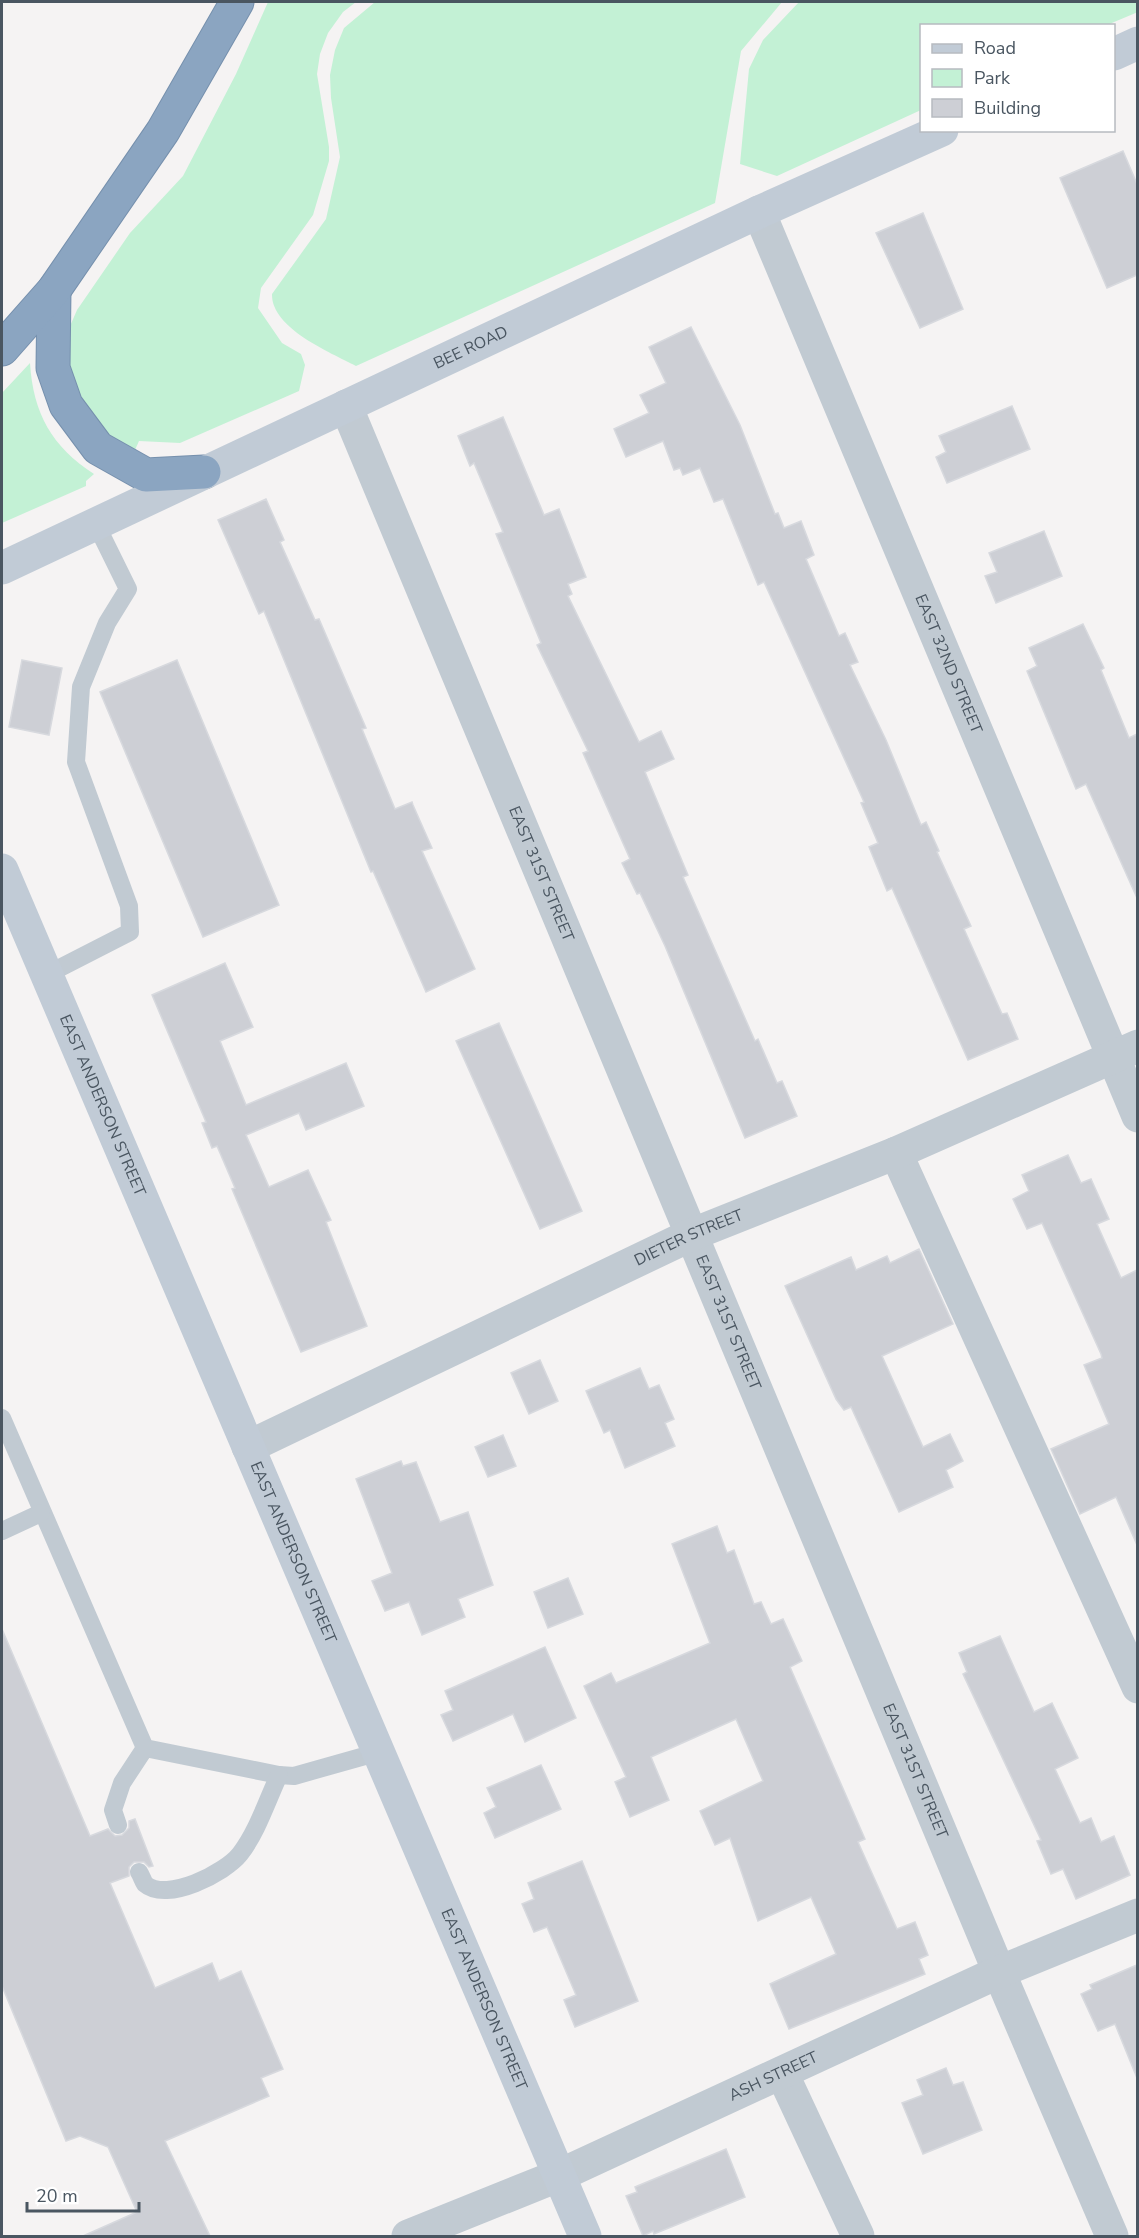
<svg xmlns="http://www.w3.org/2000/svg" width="1139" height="2238" font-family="'Nunito Sans',sans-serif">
<rect width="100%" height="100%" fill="#f5f3f3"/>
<g fill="#c3f1d5">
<path d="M 268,2 L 356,2 L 343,12 L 328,33 L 320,54 L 317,74 L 329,147 L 329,161 L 313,215 L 261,288 L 258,308 L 282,343 L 301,354 L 305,365 L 299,391 L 180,443 L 139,441 L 135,450 L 118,445 L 85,418 L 64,357 L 67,333 L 77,310 L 130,233 L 183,176 L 236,74 Z"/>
<path d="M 375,2 L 782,2 L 741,51 L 715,203 L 356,366 C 329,352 271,328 272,294 L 326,219 L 340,157 L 331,98 L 330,75 L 335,50 L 344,28 Z"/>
<path d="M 799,2 L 1137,2 L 1138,12 L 1107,25 L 922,26 L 921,110 L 777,176 L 740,164 L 749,69 L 763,40 Z"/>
<path d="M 30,363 C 33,413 52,447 94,474 L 86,481 L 86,486 L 2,523 L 2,393 Z"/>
</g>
<g fill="#cdcfd5" stroke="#d7d9de" stroke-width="1.5">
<path d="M 1123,151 L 1137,184 L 1137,275 L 1107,288 L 1060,178 Z"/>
<path d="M 923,213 L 963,309 L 920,328 L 876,233 Z"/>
<path d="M 691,327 L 740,425 L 775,514 L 778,513 L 784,528 L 801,521 L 814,555 L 806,559 L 839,636 L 845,633 L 858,662 L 850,665 L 886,740 L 921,825 L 926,822 L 939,851 L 937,852 L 971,926 L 964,929 L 1002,1014 L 1007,1013 L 1018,1039 L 968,1060 L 892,888 L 887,891 L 869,847 L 878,843 L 861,803 L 864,802 L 764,582 L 758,585 L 723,499 L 714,502 L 700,468 L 683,475 L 680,468 L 674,470 L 663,441 L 626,457 L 614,429 L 649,413 L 640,395 L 666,383 L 649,347 Z"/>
<path d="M 1012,406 L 1030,449 L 947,483 L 936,457 L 946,452 L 939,436 Z"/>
<path d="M 503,417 L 544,515 L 559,509 L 586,577 L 568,584 L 572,594 L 568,596 L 639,742 L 661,731 L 674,759 L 645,772 L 688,875 L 683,877 L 755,1041 L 758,1039 L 777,1083 L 782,1081 L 797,1116 L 745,1138 L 665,946 L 640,893 L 637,894 L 622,863 L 630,859 L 583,753 L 588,751 L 537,645 L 541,643 L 496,534 L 503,532 L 474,463 L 470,466 L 458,436 Z"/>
<path d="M 266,499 L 284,540 L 280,542 L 315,620 L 319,619 L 366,728 L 362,729 L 395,809 L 412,802 L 413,805 L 432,848 L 422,851 L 475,969 L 426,992 L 373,871 L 371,872 L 264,611 L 259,614 L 218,520 Z"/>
<path d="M 1044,531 L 1062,576 L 996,603 L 985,576 L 997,572 L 989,553 Z"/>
<path d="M 1083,624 L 1104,668 L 1101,670 L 1129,738 L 1137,734 L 1137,898 L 1086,784 L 1076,789 L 1027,671 L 1037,666 L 1029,648 Z"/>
<path d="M 22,660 L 62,668 L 49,735 L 9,727 Z"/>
<path d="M 177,660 L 279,905 L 203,937 L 100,692 Z"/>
<path d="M 225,963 L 253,1027 L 220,1041 L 246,1105 L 346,1063 L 364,1106 L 306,1130 L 299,1113 L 246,1135 L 269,1187 L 308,1170 L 331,1220 L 326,1222 L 367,1326 L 301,1352 L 232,1189 L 235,1188 L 217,1146 L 212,1148 L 202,1123 L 206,1122 L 152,995 Z"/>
<path d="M 499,1023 L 582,1211 L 540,1229 L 456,1041 Z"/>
<path d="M 1068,1155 L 1081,1183 L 1091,1179 L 1109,1219 L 1097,1224 L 1121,1278 L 1137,1270 L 1137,1545 L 1116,1497 L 1080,1514 L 1051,1449 L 1109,1424 L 1084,1365 L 1102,1358 L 1101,1354 L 1042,1223 L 1027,1229 L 1013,1199 L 1029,1191 L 1022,1175 Z"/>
<path d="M 919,1249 L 953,1324 L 882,1356 L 923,1447 L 950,1434 L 963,1461 L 946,1470 L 953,1487 L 899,1512 L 851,1407 L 844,1410 L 836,1399 L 785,1286 L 851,1257 L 856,1270 L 887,1256 L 890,1263 Z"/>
<path d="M 540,1360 L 558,1401 L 529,1414 L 511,1373 Z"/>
<path d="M 640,1368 L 649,1389 L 659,1385 L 674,1419 L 665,1423 L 675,1446 L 625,1468 L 610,1430 L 604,1433 L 586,1391 Z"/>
<path d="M 503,1435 L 516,1466 L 488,1477 L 475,1447 Z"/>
<path d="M 401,1461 L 403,1466 L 416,1462 L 440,1522 L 468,1512 L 493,1585 L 458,1599 L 465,1617 L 422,1635 L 409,1602 L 385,1611 L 372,1581 L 392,1573 L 356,1479 Z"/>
<path d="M 717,1526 L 727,1553 L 734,1550 L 754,1604 L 761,1602 L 771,1624 L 783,1619 L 802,1661 L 790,1667 L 865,1839 L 858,1842 L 897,1929 L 915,1922 L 928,1955 L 919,1959 L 925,1974 L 789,2029 L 770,1984 L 836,1954 L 811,1897 L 758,1921 L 730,1838 L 715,1845 L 700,1811 L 763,1781 L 736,1719 L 651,1757 L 669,1800 L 630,1817 L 615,1782 L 626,1777 L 584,1686 L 611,1673 L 616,1683 L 710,1643 L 672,1544 Z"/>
<path d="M 568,1578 L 583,1614 L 548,1628 L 534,1592 Z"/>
<path d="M 2,1629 L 90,1836 L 108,1829 L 115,1836 L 122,1835 L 129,1828 L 129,1821 L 135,1819 L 153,1866 L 149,1867 L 144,1862 L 134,1862 L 129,1867 L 129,1876 L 110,1883 L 155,1988 L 212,1963 L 219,1981 L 241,1971 L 283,2069 L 261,2078 L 269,2096 L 165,2141 L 210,2236 L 83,2236 L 137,2212 L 108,2147 L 80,2136 L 66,2141 L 2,1986 Z"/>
<path d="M 1000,1636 L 1034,1712 L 1052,1703 L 1078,1758 L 1055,1769 L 1080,1823 L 1091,1818 L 1101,1842 L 1114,1836 L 1130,1875 L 1076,1899 L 1063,1869 L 1051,1874 L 1037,1841 L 1041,1840 L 963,1674 L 967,1672 L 959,1653 Z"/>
<path d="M 545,1647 L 576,1718 L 525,1742 L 513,1714 L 453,1741 L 441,1715 L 453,1710 L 445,1691 Z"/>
<path d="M 541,1765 L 561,1809 L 495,1838 L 484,1813 L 496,1807 L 487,1788 Z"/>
<path d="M 582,1861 L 638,2001 L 575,2027 L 564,2000 L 576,1995 L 547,1927 L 534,1932 L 522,1904 L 534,1899 L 528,1883 Z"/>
<path d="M 1137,1965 L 1137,2078 L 1115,2024 L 1098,2031 L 1081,1994 L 1092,1989 L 1090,1985 Z"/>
<path d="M 946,2068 L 953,2085 L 963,2082 L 982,2130 L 923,2154 L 902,2103 L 923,2095 L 917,2080 Z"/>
<path d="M 726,2149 L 745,2197 L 654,2234 L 653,2231 L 643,2236 L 626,2196 L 637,2192 L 635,2187 Z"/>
</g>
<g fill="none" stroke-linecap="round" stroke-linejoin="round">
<defs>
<g id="motorway">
<path d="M 54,290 L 53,368 L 66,405 L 98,448 L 146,475 L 204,472"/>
<path d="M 2,349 L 54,290 L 163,131 L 237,2"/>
</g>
</defs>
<use href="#motorway" stroke="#7690ad" stroke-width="35"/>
<g stroke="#c1cad2" stroke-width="18">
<path d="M 46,975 L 130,932 L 129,906 L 76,762 L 81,687 L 107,623 L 128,589 L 96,524"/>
<path d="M 2,1418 L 145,1748 L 279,1775 L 294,1776 L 379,1752"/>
<path d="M 2,1531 L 41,1513"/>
<path d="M 118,1825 L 113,1810 L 122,1783 L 145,1748"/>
<path d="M 139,1872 C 141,1875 143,1881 145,1884 C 167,1903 225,1873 240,1854 C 257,1832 267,1801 279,1775"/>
</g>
<g stroke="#c1cad2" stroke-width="33">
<path id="s1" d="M 759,212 L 1138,1116"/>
<path id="s2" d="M 346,406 L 999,1972 L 1112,2236"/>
<path d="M 896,1153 L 1138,1687"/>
<path id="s3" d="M 248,1447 L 693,1234 L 896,1153 L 1138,1046"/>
<path d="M 782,2073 L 858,2236"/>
<path id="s4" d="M 408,2236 L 560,2175 L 999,1972 L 1138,1915"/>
</g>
<g stroke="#c1cbd6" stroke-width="33">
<path d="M 1114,54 L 1138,43"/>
<path id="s5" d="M 2,568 L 759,212 L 942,130"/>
<path id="s6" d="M 2,870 L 585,2236"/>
</g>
<use href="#motorway" stroke="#8ba5c1" stroke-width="33"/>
</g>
<g text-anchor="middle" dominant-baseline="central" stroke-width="6" stroke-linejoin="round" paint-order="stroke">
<g font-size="16" fill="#4a5661" stroke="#fff">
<text stroke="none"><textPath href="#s5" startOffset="518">BEE ROAD</textPath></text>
<text stroke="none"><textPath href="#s1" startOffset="490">EAST 32ND STREET</textPath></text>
<text stroke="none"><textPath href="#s2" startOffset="507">EAST 31ST STREET</textPath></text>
<text stroke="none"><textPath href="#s6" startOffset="256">EAST ANDERSON STREET</textPath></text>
<text stroke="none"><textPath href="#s3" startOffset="488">DIETER STREET</textPath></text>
<text stroke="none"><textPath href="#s2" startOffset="993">EAST 31ST STREET</textPath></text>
<text stroke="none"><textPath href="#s6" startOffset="742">EAST ANDERSON STREET</textPath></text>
<text stroke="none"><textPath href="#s2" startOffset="1479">EAST 31ST STREET</textPath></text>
<text stroke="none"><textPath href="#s6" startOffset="1228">EAST ANDERSON STREET</textPath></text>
<text stroke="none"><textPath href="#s4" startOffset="399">ASH STREET</textPath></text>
</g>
</g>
<rect width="1139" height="2238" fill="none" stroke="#4a5661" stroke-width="6"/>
<rect x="920" y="24" width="195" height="108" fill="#ffffff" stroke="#b7bbc0" stroke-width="1.5"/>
<rect x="932" y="44" width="30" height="9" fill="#c1cbd6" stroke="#b7bbc0" stroke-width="1.5"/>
<text x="974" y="54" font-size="18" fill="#4a5661">Road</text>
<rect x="932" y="69" width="30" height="18" fill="#c3f1d5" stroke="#b7bbc0" stroke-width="1.5"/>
<text x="974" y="84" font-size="18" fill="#4a5661">Park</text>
<rect x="932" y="99" width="30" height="18" fill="#cdcfd5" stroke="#b7bbc0" stroke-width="1.5"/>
<text x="974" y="114" font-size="18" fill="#4a5661">Building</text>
<path d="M27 2202v9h112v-9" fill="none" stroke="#4a5661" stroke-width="3"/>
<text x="36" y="2202" font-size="18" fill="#4a5661" stroke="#ffffff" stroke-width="4.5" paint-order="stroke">20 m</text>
</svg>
